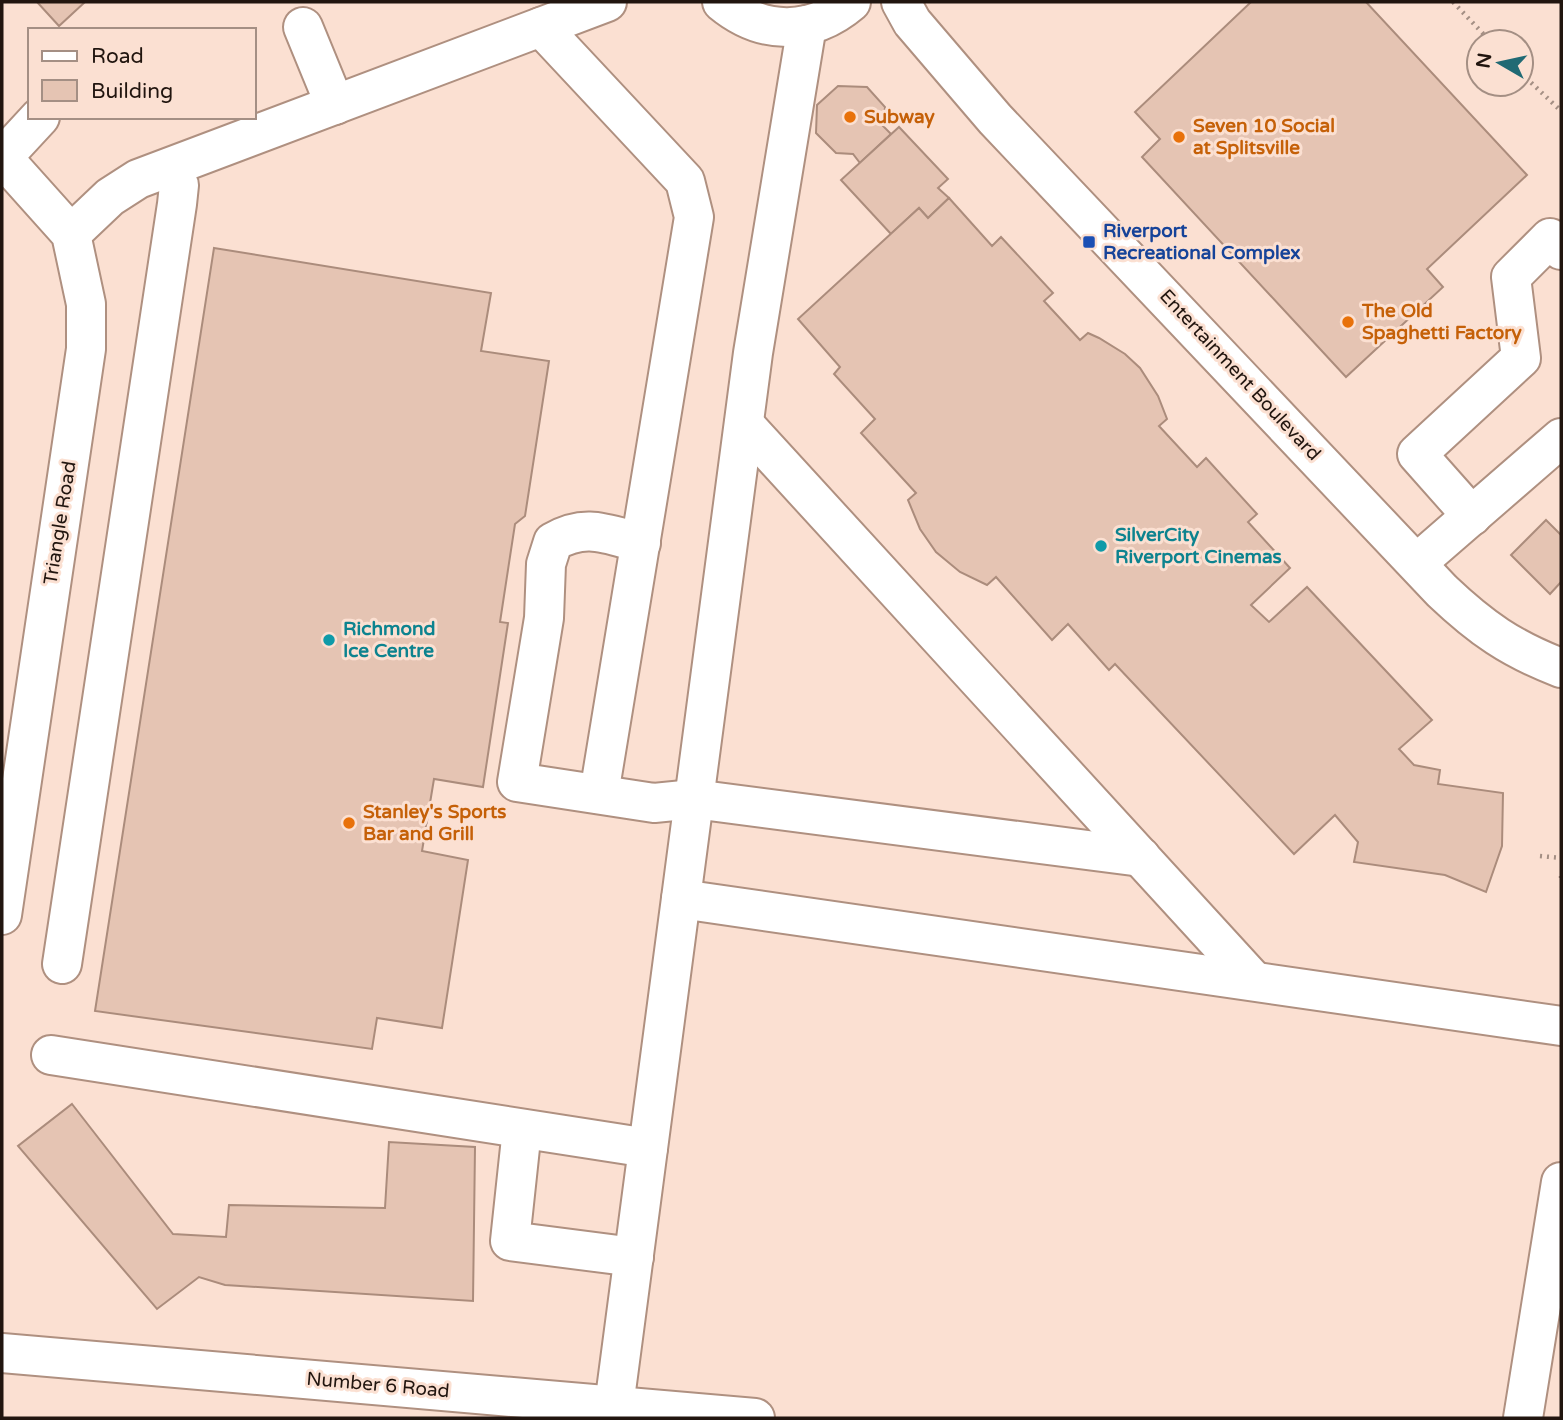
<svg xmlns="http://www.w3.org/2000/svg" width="1563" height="1420" font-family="'Varela Round',sans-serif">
<rect width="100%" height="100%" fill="#fbe0d2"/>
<g fill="#e5c4b3" stroke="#ab8c7c" stroke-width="2">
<path d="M 37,2 L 85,2 L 59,26 Z"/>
<path d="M 1251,2 L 1366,2 L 1527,175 L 1427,269 L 1443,287 L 1346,377 L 1142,157 L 1160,139 L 1135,112 Z"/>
<path d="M 838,86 L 867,87 L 885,107 L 883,126 L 891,134 L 860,163 L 853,154 L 836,153 L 816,133 L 817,105 Z"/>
<path d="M 899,127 L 948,179 L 938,188 L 949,198 L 928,218 L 919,208 L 891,234 L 841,180 Z"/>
<path d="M 949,198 L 992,246 L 1001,237 L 1053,293 L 1044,301 L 1080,340 L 1088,333 L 1099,338 L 1125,354 L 1140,368 L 1158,396 L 1167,419 L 1159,426 L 1197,467 L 1206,458 L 1257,514 L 1248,522 L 1290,568 L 1251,605 L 1269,622 L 1307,587 L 1432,720 L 1399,749 L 1414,765 L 1440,770 L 1438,784 L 1503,793 L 1502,846 L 1486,892 L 1445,875 L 1354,862 L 1358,842 L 1335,815 L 1294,854 L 1115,664 L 1109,670 L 1068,624 L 1052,640 L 996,577 L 987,585 L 960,572 L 936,552 L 920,529 L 908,500 L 916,493 L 861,433 L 875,419 L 834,374 L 840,367 L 798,319 L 919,208 L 928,218 Z"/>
<path d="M 214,248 L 491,293 L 481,351 L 549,361 L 525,516 L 515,524 L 500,622 L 508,623 L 483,787 L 434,779 L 422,851 L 468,860 L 442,1028 L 377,1018 L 372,1049 L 95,1011 Z"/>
<path d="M 1546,520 L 1561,535 L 1561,582 L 1550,594 L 1511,555 Z"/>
<path d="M 72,1104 L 173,1234 L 226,1237 L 229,1205 L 385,1208 L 389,1142 L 475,1147 L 473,1301 L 225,1285 L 199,1277 L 157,1309 L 18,1146 Z"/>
</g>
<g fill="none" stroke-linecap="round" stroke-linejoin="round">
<defs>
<g id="minor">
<path d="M 722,2 C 762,35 811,36 851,2"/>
<path d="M 901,2 L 912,22 L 995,119 L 1442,591 C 1481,628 1511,649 1561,668"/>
<path d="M 303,27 L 335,105"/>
<path d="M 541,27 L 685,181 L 694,217 L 599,794"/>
<path d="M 2,157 L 71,234 L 86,304 L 86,349 L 2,915"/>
<path d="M 2,158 L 40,117"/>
<path d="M 71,234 L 110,197 L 138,179 L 607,2"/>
<path d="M 744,424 L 1254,981"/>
<path d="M 1472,516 L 1417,454 L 1521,358 L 1511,277 L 1550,238 L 1561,250"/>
<path d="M 641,543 C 606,534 586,523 553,542 L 546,564 L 544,618 L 517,782 L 654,803 L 694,799 L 1141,857"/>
<path d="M 1417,563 L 1561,438"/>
<path d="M 681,899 L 1561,1026"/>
<path d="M 62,964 L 177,204 L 179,185 L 169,168"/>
<path d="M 51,1055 L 648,1148"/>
<path d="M 522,1129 L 510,1241 L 634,1257"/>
<path d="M 2,1353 L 755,1418"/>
<path d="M 614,1406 L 753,353 L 807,25"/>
<path d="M 1523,1418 L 1561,1182"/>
</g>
</defs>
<use href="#minor" stroke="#af9080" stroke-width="42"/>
<g stroke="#a48f84" stroke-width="4.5" stroke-dasharray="2 5" stroke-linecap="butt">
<path d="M 1453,2 L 1491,42"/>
<path d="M 1521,73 L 1561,111"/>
<path d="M 1540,856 L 1561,858"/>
<path d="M 1561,878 L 1561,872"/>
</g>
<use href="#minor" stroke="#fff" stroke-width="38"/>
</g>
<g fill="#e8710a" stroke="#fbe0d2" stroke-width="2.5">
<circle cx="850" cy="117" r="7"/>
<circle cx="1179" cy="137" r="7"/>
<circle cx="1348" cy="322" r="7"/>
<circle cx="349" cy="823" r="7"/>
</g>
<rect fill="#1a4fb4" stroke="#fbe0d2" stroke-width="2.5" x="1082" y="235" width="14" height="14" rx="3.5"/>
<g fill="#0f9aa8" stroke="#fbe0d2" stroke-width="2.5">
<circle cx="1101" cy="546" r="7"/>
<circle cx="329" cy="640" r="7"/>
</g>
<g text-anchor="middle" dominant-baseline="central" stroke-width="6" stroke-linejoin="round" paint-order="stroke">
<g font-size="19" font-weight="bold" fill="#c56008" stroke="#fbe0d2" text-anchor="start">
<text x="864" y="117">Subway</text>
<text x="1193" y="126">Seven 10 Social<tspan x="1193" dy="22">at Splitsville</tspan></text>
<text x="1362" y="311">The Old<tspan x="1362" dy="22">Spaghetti Factory</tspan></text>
<text x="363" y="812">Stanley's Sports<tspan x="363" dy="22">Bar and Grill</tspan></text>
</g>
<g font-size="19" font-weight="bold" fill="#164399" stroke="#fbe0d2" text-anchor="start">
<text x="1103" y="231">Riverport<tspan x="1103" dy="22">Recreational Complex</tspan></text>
</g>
<g font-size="19" fill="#21150f" stroke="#fbe0d2">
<text transform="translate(1240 375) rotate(47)">Entertainment Boulevard</text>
<text transform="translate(60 523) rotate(-81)">Triangle Road</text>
<text transform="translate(378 1385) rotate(5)">Number 6 Road</text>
</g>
<g font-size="19" font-weight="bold" fill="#0d838f" stroke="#fbe0d2" text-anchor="start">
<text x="1115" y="535">SilverCity<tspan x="1115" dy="22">Riverport Cinemas</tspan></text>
<text x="343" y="629">Richmond<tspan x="343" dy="22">Ice Centre</tspan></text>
</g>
</g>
<rect width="1563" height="1420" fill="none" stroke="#21150f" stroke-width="7"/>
<rect x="28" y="28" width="228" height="91" fill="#fbe0d2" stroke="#a48f84" stroke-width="2"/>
<rect x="42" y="51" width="35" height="10" fill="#ffffff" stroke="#a48f84" stroke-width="2"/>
<text x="91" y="63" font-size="21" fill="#21150f">Road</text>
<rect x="42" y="80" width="35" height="21" fill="#e5c4b3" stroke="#a48f84" stroke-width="2"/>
<text x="91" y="98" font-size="21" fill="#21150f">Building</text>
<g transform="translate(1500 63) rotate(279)"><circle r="33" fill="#fbe0d2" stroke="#a48f84" stroke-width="2"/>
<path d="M0-5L12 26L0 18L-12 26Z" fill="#206a74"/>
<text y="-10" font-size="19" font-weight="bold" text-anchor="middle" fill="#21150f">N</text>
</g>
</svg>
